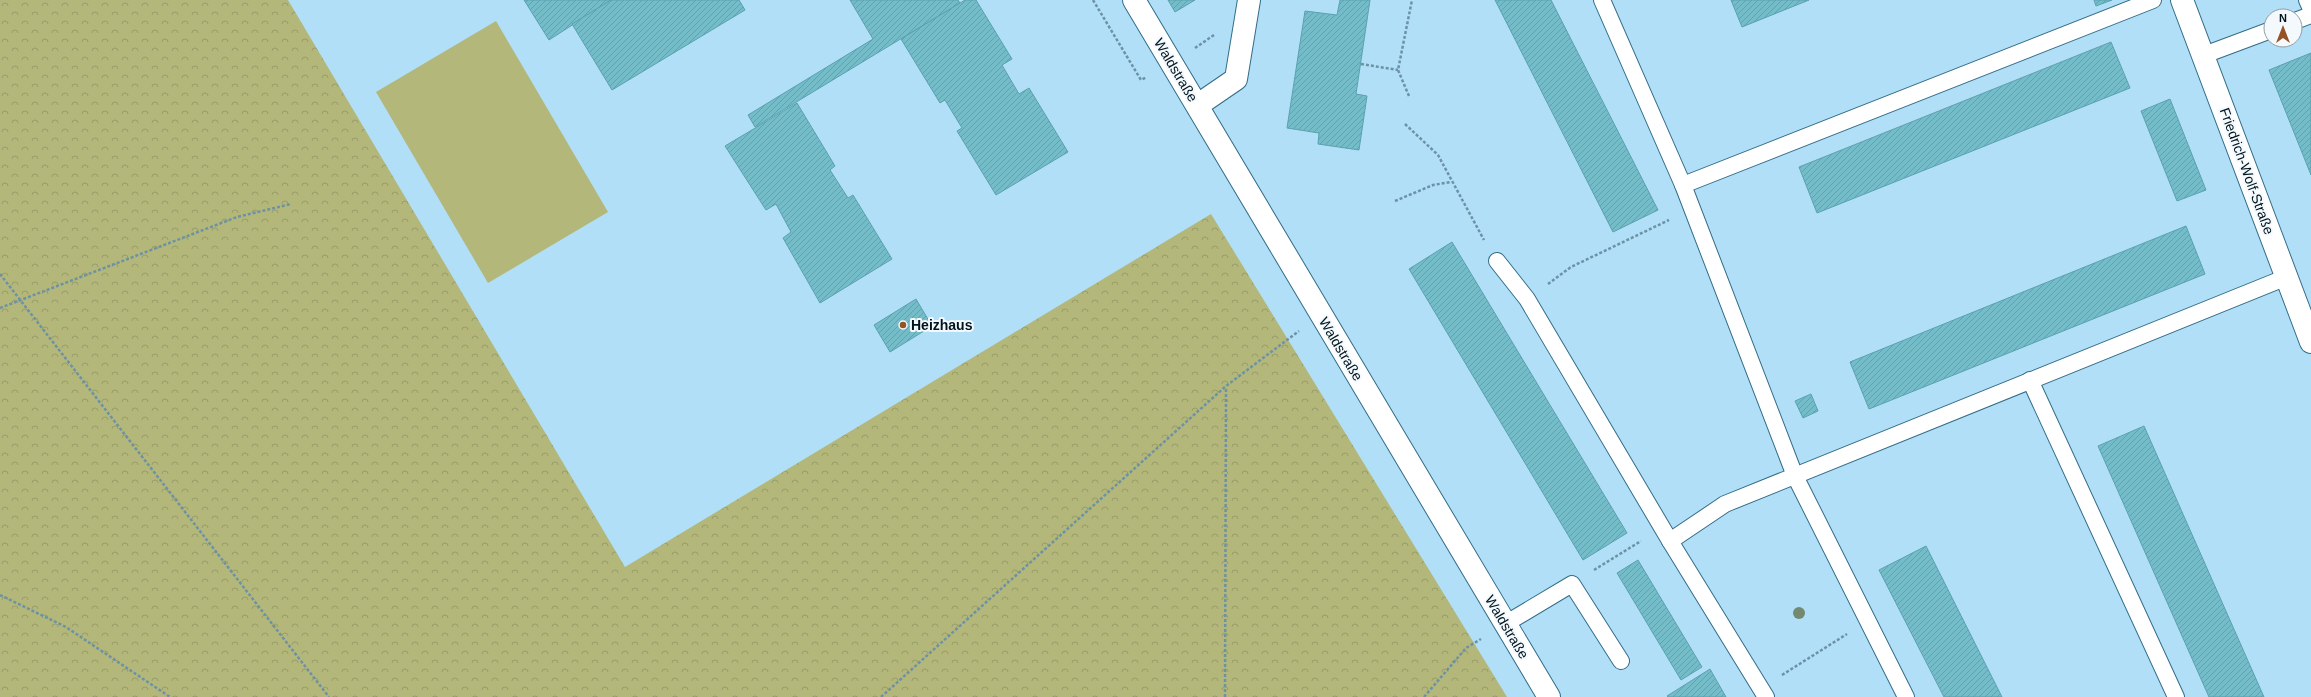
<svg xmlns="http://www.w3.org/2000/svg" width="2311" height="697" font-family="Arial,sans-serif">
<defs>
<pattern id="forest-crowns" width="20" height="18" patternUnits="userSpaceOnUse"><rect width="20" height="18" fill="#b3b77a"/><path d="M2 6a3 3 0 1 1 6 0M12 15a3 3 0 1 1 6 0" fill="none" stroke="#989c69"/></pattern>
<pattern id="building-hatch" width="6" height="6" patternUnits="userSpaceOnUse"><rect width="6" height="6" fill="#75bcc9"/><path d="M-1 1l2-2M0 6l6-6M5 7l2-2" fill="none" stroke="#63a1ac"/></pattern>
</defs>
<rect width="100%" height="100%" fill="#b0dff7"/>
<path fill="url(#forest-crowns)" d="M 0,0 L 288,0 L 625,567 L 1211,214 L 1507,697 L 0,697 Z"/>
<path fill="#b3b77a" d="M 496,21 L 608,212 L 488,283 L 376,92 Z"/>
<g fill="url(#building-hatch)" stroke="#5ba1af">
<path d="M 524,0 L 611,0 L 549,40 Z"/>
<path d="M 611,0 L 739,0 L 745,10 L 612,90 L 572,24 Z"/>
<path d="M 850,0 L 958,0 L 960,3 L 755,127 L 748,115 L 873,39 Z"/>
<path d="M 965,0 L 976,0 L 1012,59 L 1002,65 L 1019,94 L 1029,88 L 1068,152 L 996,195 L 957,131 L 962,128 L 945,100 L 940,103 L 901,39 Z"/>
<path d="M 1168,0 L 1195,0 L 1175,12 Z"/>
<path d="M 1340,0 L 1370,0 L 1356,94 L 1367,96 L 1359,150 L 1318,144 L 1319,133 L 1287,128 L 1305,11 L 1337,15 Z"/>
<path d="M 1495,0 L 1551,0 L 1658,210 L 1613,232 Z"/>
<path d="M 1731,0 L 1809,0 L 1742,27 Z"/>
<path d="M 2094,0 L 2112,0 L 2096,6 Z"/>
<path d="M 2111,42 L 2130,88 L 1817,213 L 1799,167 Z"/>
<path d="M 2311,53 L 2311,175 L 2269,70 Z"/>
<path d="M 2170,99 L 2206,190 L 2177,201 L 2141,111 Z"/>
<path d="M 797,103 L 835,166 L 830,170 L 848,198 L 853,195 L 892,259 L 820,303 L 783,238 L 791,232 L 776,204 L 766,210 L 725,146 Z"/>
<path d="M 2186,226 L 2205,274 L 1869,409 L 1850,362 Z"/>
<path d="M 1452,242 L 1627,533 L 1583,560 L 1409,269 Z"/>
<path d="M 916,299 L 932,326 L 890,352 L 874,325 Z"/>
<path d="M 1811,394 L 1818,411 L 1803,418 L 1795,401 Z"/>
<path d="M 2144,426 L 2264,697 L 2209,697 L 2098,446 Z"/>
<path d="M 1926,546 L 2002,697 L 1944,697 L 1879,570 Z"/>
<path d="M 1638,560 L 1702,667 L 1681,680 L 1617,573 Z"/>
<path d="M 1710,669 L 1726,697 L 1668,697 L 1667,696 Z"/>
</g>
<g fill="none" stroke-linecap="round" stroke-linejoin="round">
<defs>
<g id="service">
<path d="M 1602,0 L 1683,185 L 1795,476 L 1906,697"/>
<path d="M 2307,0 L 2311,9"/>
<path d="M 2295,21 L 2311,15"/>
<path d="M 2204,55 L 2271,30"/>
<path d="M 1683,185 L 2153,0"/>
<path d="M 1497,261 L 1527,299 L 1670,541 L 1766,697"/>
<path d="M 2030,380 L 2176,697"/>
<path d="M 1670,541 L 1725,504 L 2287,277"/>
<path d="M 1505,624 L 1572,584 L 1621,661"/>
</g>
<g id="minor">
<path d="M 1134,0 L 1549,697"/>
<path d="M 2182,0 L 2311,342"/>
<path d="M 1198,105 L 1236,79 L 1249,0"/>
</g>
</defs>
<use href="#service" stroke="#336d88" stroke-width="18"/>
<use href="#minor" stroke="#336d88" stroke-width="24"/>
<g stroke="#6d92a5" stroke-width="2.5" stroke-dasharray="3 2" stroke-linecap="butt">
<path d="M 1093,0 L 1141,80 L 1147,77"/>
<path d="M 1195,48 L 1214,35"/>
<path d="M 1361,64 L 1398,70"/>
<path d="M 1409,96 L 1398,70 L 1412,0"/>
<path d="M 1405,124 L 1438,155 L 1484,240"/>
<path d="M 1395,201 L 1433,185 L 1451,182"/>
<path d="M 0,274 L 329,697"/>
<path d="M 1548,284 L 1571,267 L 1669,220"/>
<path d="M 0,308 L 237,217 L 291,204"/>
<path d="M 1594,570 L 1641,541"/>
<path d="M 0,595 L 66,627 L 170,697"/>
<path d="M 1782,675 L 1847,634"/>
<path d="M 881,697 L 1226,386 L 1299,331"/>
<path d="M 1225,697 L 1226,387"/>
<path d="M 1424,697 L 1466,648 L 1481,639"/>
</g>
<use href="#service" stroke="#fff" stroke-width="16"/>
<use href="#minor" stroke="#fff" stroke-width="22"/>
</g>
<circle fill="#748a70" cx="1799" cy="613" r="6"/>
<circle fill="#965226" stroke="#f3f9fc" stroke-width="1.5" cx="903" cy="325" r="4"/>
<g text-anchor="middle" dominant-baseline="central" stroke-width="4" stroke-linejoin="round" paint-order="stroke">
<g font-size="14" fill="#00141e" stroke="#f3f9fc">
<text transform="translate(1176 70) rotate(59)">Waldstraße</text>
<text transform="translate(2247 171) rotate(70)">Friedrich-Wolf-Straße</text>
<text transform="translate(1341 349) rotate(59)">Waldstraße</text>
<text transform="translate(1507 627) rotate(59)">Waldstraße</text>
</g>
<g font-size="14" font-weight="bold" fill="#00141e" stroke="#f3f9fc" text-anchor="start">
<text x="911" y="325">Heizhaus</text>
</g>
</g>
<g transform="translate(2283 28)"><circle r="19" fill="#f3f9fc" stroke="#929da3"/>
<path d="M0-3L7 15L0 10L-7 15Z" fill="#965226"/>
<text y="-6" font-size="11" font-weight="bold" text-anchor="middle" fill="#00141e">N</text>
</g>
</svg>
